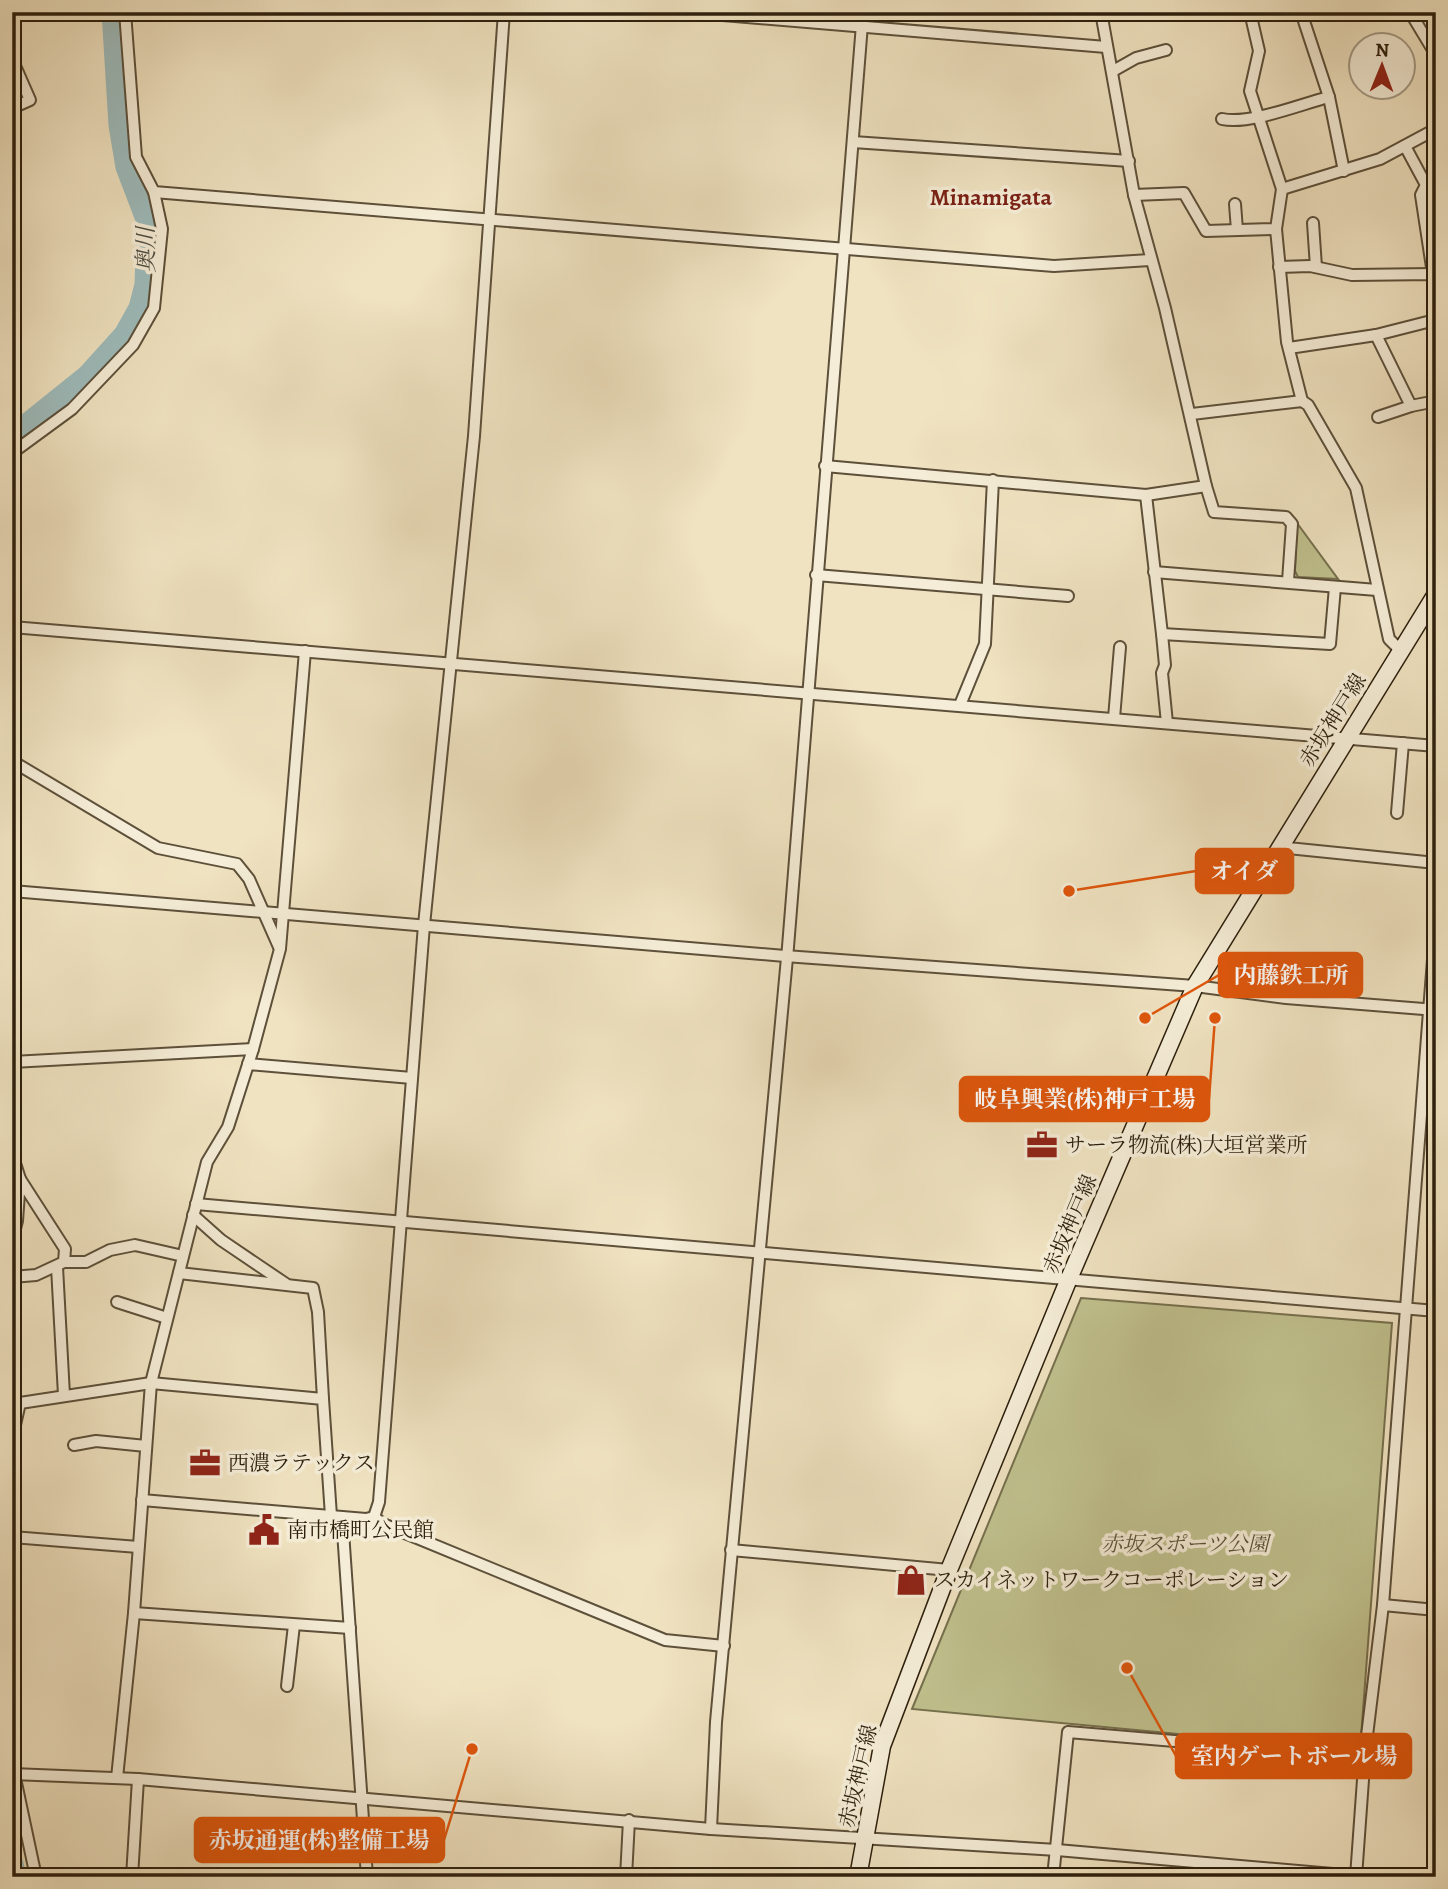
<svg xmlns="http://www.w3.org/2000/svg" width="1448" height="1889" font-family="Alegreya,'Noto Serif JP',serif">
<rect width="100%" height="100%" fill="#f0e3c1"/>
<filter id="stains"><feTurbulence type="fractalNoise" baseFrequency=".00286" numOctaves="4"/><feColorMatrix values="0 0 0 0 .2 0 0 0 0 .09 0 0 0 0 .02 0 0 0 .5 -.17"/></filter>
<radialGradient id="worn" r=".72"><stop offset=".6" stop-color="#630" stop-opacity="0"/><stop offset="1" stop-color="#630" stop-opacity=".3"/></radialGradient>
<g fill="#c0c18e" stroke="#76704e" stroke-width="2">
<path d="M 1297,523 L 1338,579 L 1298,577 L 1295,571 Z"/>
<path d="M 1081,1298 L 1392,1323 L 1360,1751 L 912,1709 Z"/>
</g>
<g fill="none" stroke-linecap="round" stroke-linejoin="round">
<g stroke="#9ebcbc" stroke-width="23">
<path d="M 12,437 L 88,376 L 125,335 L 140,308 L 146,285 L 148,222 L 127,167 L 120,125 L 113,12"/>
<path d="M 12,1864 L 15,1877"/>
</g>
<defs>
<g id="minor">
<path d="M 125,12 L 136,157 L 154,192 L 1054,266 L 1150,260"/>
<path d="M 687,12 L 1106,47"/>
<path d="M 1410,12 L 1436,55"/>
<path d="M 12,59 L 30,100 L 12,108"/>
<path d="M 1113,71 L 1136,58 L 1166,50"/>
<path d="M 1329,97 L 1344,171"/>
<path d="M 1222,119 C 1250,125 1301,104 1329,97 L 1301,12"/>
<path d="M 853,142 L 1129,161"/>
<path d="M 1405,146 L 1426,185 L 1421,195 L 1433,274"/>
<path d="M 1282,189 L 1380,159 L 1436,129"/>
<path d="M 1134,195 L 1184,193 L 1206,231 L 1276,229 L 1282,189 L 1250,91 L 1259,51 L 1250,12"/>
<path d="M 1235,204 L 1237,230"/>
<path d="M 1313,223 L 1316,267"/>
<path d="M 1276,229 L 1287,342 L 1302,401"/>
<path d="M 1279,267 L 1310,266 L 1352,275 L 1433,274 L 1436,306"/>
<path d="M 1376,335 L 1411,406 L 1436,401"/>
<path d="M 1289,348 L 1376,335 L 1435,320 L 1434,306"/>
<path d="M 1192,414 L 1302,401 L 1308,405 L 1356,488 L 1389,639 L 1400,650"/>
<path d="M 1378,417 L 1411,406"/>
<path d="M 12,453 L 72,409 L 133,345 L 154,308 L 162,229 L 154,192"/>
<path d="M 825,466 L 1146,495 L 1206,486 L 1165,308 L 1134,195 L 1101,12"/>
<path d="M 1206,486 L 1214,512 L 1286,517 L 1292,524 L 1288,581"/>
<path d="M 1146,495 L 1162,634 L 1165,665 L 1162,673 L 1167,723"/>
<path d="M 1154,572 L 1377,590"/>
<path d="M 816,575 L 1068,596"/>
<path d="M 12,627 L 1436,746"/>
<path d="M 1162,634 L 1330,644 L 1335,587"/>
<path d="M 960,705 L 985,644 L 993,480"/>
<path d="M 1114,718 L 1120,647"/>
<path d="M 12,761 L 158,848 L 237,864 L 249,879 L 279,947"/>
<path d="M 1397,813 L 1403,743"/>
<path d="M 1278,847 L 1436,863"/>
<path d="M 12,891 L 785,956 L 1195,986 L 1286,998 L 1436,1010"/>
<path d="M 12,1062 L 253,1049"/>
<path d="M 248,1064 L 412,1078"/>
<path d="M 12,1154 L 20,1179"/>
<path d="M 196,1204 L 1436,1311"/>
<path d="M 193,1215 L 221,1240 L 286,1284"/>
<path d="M 12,1240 L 17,1221 L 20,1179 L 65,1249 L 64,1262 L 36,1275 L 12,1277"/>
<path d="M 64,1262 L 86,1262 L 110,1250 L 135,1245 L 183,1256"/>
<path d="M 57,1267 L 64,1395"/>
<path d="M 179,1273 L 313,1288 L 318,1312 L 323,1399"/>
<path d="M 117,1302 L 167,1318"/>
<path d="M 12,1438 L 20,1403 L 151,1383 L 323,1399 L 331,1516"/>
<path d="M 74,1445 L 96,1441 L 146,1446"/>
<path d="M 142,1500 L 366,1519 L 374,1517 L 383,1524 L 665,1640 L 724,1646"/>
<path d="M 342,1517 L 367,1877"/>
<path d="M 374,1517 L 379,1502 L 424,925 L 474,436 L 504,12"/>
<path d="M 12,1537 L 138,1547"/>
<path d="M 731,1550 L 949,1570"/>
<path d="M 1383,1605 L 1436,1610"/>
<path d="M 134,1613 L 350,1628"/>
<path d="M 287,1686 L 294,1625"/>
<path d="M 12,1764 L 36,1877"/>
<path d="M 12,1774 L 138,1779 L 711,1829 L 1057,1850 L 1356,1876"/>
<path d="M 117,1778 L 134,1613 L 151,1383 L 207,1162 L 228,1127 L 253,1049 L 280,949 L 305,651"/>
<path d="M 711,1829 L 716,1722 L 788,947 L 863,12"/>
<path d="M 132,1877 L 138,1779"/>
<path d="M 626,1877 L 629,1820"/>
<path d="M 1053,1877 L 1068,1732 L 1365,1757"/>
<path d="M 1356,1877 L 1365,1752 L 1383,1605 L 1436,921"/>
</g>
<path id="tertiary" d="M 1356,1876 L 1362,1877"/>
<path id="secondary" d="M 858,1877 L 882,1746 L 949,1570 L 1068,1281 L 1195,986 L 1436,594"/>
</defs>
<use href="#minor" stroke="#5d503a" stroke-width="14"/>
<use href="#tertiary" stroke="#5d503a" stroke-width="18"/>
<use href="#secondary" stroke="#2c1f0d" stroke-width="19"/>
<use href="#minor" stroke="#f5edd7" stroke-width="10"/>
<use href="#tertiary" stroke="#f5edd7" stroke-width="14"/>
<use href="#secondary" stroke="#f5edd7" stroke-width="16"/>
</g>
<defs>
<symbol id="office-bare" viewBox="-9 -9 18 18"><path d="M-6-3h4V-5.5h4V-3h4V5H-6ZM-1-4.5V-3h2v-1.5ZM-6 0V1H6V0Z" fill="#8f2418" stroke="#f5edd7" stroke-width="2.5" paint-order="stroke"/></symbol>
<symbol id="civic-bare" viewBox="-9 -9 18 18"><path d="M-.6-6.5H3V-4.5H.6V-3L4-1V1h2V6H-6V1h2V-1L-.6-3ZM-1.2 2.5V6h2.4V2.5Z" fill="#8f2418" stroke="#f5edd7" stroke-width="2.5" paint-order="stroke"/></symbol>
<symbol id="shop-bare" viewBox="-9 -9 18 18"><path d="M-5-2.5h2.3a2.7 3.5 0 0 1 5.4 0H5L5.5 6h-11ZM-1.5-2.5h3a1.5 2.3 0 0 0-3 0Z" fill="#8f2418" stroke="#f5edd7" stroke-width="2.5" paint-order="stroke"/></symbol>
</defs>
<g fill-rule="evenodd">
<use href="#office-bare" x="1020" y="1123" width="44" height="44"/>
<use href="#office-bare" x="183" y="1441" width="44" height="44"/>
<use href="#civic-bare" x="242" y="1508" width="44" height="44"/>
<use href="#shop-bare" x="889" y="1558" width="44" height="44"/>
</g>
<g text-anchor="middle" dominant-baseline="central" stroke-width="7" stroke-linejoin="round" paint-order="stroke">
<g font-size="21" fill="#2c1f0d" stroke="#f5edd7">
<text transform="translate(1333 720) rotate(-58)">赤坂神戸線</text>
<text transform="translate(1070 1224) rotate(-67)">赤坂神戸線</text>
<text transform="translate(858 1776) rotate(-77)">赤坂神戸線</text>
</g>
<g font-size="21" fill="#2c1f0d" stroke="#f5edd7" text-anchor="start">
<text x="1065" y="1145">サーラ物流(株)大垣営業所</text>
<text x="228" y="1463">西濃ラテックス</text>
<text x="287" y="1530">南市橋町公民館</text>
<text x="934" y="1580">スカイネットワークコーポレーション</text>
</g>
<g font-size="21" font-style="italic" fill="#585034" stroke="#f5edd7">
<text x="1185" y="1544">赤坂スポーツ公園</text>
</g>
<g font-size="23" font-style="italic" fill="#4e4e42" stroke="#f5edd7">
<text transform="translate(146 250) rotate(-91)">奥川</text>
</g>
<g font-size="24" font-weight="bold" fill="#7a1f14" stroke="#f5edd7">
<text x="991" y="197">Minamigata</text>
</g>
</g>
<path fill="none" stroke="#df560c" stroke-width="2.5" d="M1069 891L1196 871M1145 1018L1219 975M1215 1018L1209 1099M1127 1668L1176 1756M472 1749L444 1840"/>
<g fill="#df560c" stroke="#f5edd7" stroke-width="2.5">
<circle cx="1069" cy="891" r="7"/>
<circle cx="1145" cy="1018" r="7"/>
<circle cx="1215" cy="1018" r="7"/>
<circle cx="1127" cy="1668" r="7"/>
<circle cx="472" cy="1749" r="7"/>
</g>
<g fill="#df560c" stroke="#df560c" stroke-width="2.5">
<rect x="1196" y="849" width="97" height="44" rx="7"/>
<rect x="1219" y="953" width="143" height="44" rx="7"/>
<rect x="960" y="1077" width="249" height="44" rx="7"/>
<rect x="1176" y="1734" width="235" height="44" rx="7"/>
<rect x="195" y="1818" width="249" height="44" rx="7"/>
</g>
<g font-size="23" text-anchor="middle" font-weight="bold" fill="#fff">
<text x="1244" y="879">オイダ</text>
<text x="1291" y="983">内藤鉄工所</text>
<text x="1085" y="1107">岐阜興業(株)神戸工場</text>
<text x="1294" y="1764">室内ゲートボール場</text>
<text x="319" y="1848">赤坂通運(株)整備工場</text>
</g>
<rect width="1448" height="1889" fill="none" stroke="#f0e3c1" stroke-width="42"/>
<rect x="14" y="14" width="1420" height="1861" fill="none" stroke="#2c1f0d" stroke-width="3.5"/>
<rect x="21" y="21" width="1406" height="1847" fill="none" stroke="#2c1f0d" stroke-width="2"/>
<g transform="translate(1382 66) rotate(1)"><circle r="33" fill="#f5edd7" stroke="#a59b86" stroke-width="2"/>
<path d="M0-5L12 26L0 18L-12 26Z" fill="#8f2418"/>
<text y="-10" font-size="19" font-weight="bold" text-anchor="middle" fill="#2c1f0d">N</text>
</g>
<rect width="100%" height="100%" filter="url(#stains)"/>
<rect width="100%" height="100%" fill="url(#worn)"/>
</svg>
